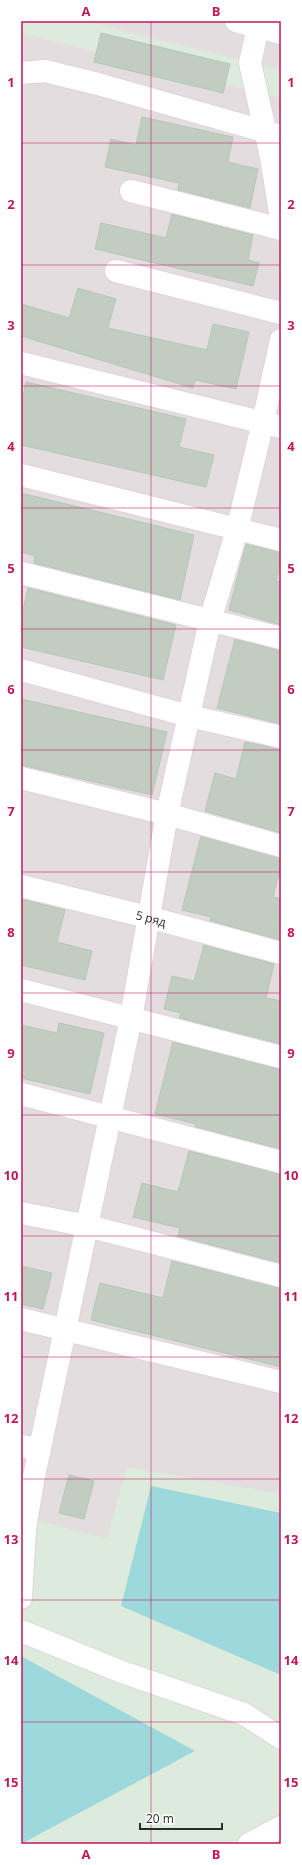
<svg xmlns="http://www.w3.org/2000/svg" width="302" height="1865" font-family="'Open Sans',sans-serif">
<rect width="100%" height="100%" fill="#ddebdd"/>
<g fill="#e3dddf">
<path d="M 86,21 L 281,21 L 281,70 Z"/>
<path d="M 21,33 L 281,98 L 281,1494 L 127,1467 L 107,1539 L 21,1516 Z"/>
</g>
<g fill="#9dd8dd">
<path d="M 151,1486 L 281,1513 L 281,1675 L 121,1606 Z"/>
<path d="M 21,1656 L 195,1751 L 21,1844 Z"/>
</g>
<g fill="#c2cdc2" stroke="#b6c6b7">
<path d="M 101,33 L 230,64 L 223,93 L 94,62 Z"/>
<path d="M 142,117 L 233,137 L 228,162 L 258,169 L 250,208 L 178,190 L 179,183 L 105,167 L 111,139 L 136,145 Z"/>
<path d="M 172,214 L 253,235 L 248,260 L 259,263 L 253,286 L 95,249 L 101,223 L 166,238 Z"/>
<path d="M 78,288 L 116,299 L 108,328 L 207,350 L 213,324 L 249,332 L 236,389 L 195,380 L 193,388 L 21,336 L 21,304 L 69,318 Z"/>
<path d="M 26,382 L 186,419 L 179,447 L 214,455 L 206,487 L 21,445 L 21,406 Z"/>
<path d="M 21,493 L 194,535 L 180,600 L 34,563 L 35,556 L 21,552 Z"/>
<path d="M 246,544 L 281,552 L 281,561 L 276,581 L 281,582 L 281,625 L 229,610 Z"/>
<path d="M 28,588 L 176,625 L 163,680 L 21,647 L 21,619 Z"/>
<path d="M 235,639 L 281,650 L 281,724 L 217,708 Z"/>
<path d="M 21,699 L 167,732 L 152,795 L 21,765 Z"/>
<path d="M 245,742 L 281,749 L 281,833 L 205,811 L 215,773 L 236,779 Z"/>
<path d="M 201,836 L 281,858 L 281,866 L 273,897 L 281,899 L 280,940 L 210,921 L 211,917 L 182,910 Z"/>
<path d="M 21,899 L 65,910 L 57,942 L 92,951 L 85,980 L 21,965 Z"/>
<path d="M 204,945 L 274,964 L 266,998 L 281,1001 L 281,1044 L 179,1018 L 181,1013 L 164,1009 L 172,976 L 194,981 Z"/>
<path d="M 59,1023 L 104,1033 L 90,1094 L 21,1078 L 21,1025 L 57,1033 Z"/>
<path d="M 173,1042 L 281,1069 L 281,1149 L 195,1127 L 196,1124 L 155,1114 Z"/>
<path d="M 189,1151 L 281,1174 L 281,1263 L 178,1236 L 180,1228 L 133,1217 L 142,1183 L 178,1192 Z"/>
<path d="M 172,1261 L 281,1288 L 281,1367 L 91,1320 L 100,1283 L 163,1298 Z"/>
<path d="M 21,1266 L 52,1273 L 43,1309 L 21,1304 Z"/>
<path d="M 69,1475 L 94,1481 L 84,1519 L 59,1513 Z"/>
</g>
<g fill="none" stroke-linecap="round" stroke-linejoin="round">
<defs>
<g id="minor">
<path d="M 236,21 L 281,33"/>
<path d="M 258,27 L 250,63 L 271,157 L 281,219"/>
<path d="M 21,73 L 45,71 L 98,84 L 281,136"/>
<path d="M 131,191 L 281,229"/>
<path d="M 116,271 L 281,313"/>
<path d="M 21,363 L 281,427"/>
<path d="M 21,475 L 281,540"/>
<path d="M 21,573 L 281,638"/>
<path d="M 21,670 L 189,716 L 281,737"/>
<path d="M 21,778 L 167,814 L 281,846"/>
<path id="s1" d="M 21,886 L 148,917 L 281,953"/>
<path d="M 21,990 L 281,1057"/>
<path d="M 21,1094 L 281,1162"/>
<path d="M 21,1213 L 88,1226 L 281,1276"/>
<path d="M 21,1319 L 281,1382"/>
<path d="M 21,1446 L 40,1450"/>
<path d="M 21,1598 L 25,1529 L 33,1481 L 131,1018 L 167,814 L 210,621 L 237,530 L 263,422 L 281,340"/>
<path d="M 21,1631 L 122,1672 L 244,1714 L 281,1738"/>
<path d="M 249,1844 L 281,1827"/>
</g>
</defs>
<use href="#minor" stroke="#e1d2de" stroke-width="24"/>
<use href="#minor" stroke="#fff" stroke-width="22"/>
</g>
<path fill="none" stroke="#c2185b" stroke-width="1" stroke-opacity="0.55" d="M 151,21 L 151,1844M 21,143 L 281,143M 21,265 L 281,265M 21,386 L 281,386M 21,508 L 281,508M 21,629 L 281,629M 21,750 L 281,750M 21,872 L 281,872M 21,993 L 281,993M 21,1115 L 281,1115M 21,1236 L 281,1236M 21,1357 L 281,1357M 21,1479 L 281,1479M 21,1600 L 281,1600M 21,1722 L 281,1722"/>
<g text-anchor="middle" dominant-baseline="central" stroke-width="3" stroke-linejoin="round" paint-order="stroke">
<g font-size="12" fill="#2a2a2a" stroke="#fff">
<text stroke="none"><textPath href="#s1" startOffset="134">5 ряд</textPath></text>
</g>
</g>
<rect width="302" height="1865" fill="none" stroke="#ffffff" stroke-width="44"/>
<path d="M140 1823v6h82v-6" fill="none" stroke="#2a2a2a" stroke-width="2"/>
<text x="146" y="1823" font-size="12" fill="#2a2a2a" stroke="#ffffff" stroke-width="3" paint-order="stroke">20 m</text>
<rect x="22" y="22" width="258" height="1821" fill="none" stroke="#c2185b" stroke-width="1.5"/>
<g font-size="13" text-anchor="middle" font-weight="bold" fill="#c2185b">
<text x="86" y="16">A</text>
<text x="216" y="16">B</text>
<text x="11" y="87">1</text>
<text x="291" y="87">1</text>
<text x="11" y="209">2</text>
<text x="291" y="209">2</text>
<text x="11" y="330">3</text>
<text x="291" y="330">3</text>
<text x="11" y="451">4</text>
<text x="291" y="451">4</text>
<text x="11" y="573">5</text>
<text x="291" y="573">5</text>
<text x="11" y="694">6</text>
<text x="291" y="694">6</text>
<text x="11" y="816">7</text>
<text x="291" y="816">7</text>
<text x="11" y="937">8</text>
<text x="291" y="937">8</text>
<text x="11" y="1058">9</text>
<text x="291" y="1058">9</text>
<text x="11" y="1180">10</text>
<text x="291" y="1180">10</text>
<text x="11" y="1301">11</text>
<text x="291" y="1301">11</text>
<text x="11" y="1423">12</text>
<text x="291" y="1423">12</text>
<text x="11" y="1544">13</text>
<text x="291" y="1544">13</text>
<text x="11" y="1665">14</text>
<text x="291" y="1665">14</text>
<text x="11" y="1787">15</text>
<text x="291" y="1787">15</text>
<text x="86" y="1859">A</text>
<text x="216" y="1859">B</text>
</g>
</svg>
